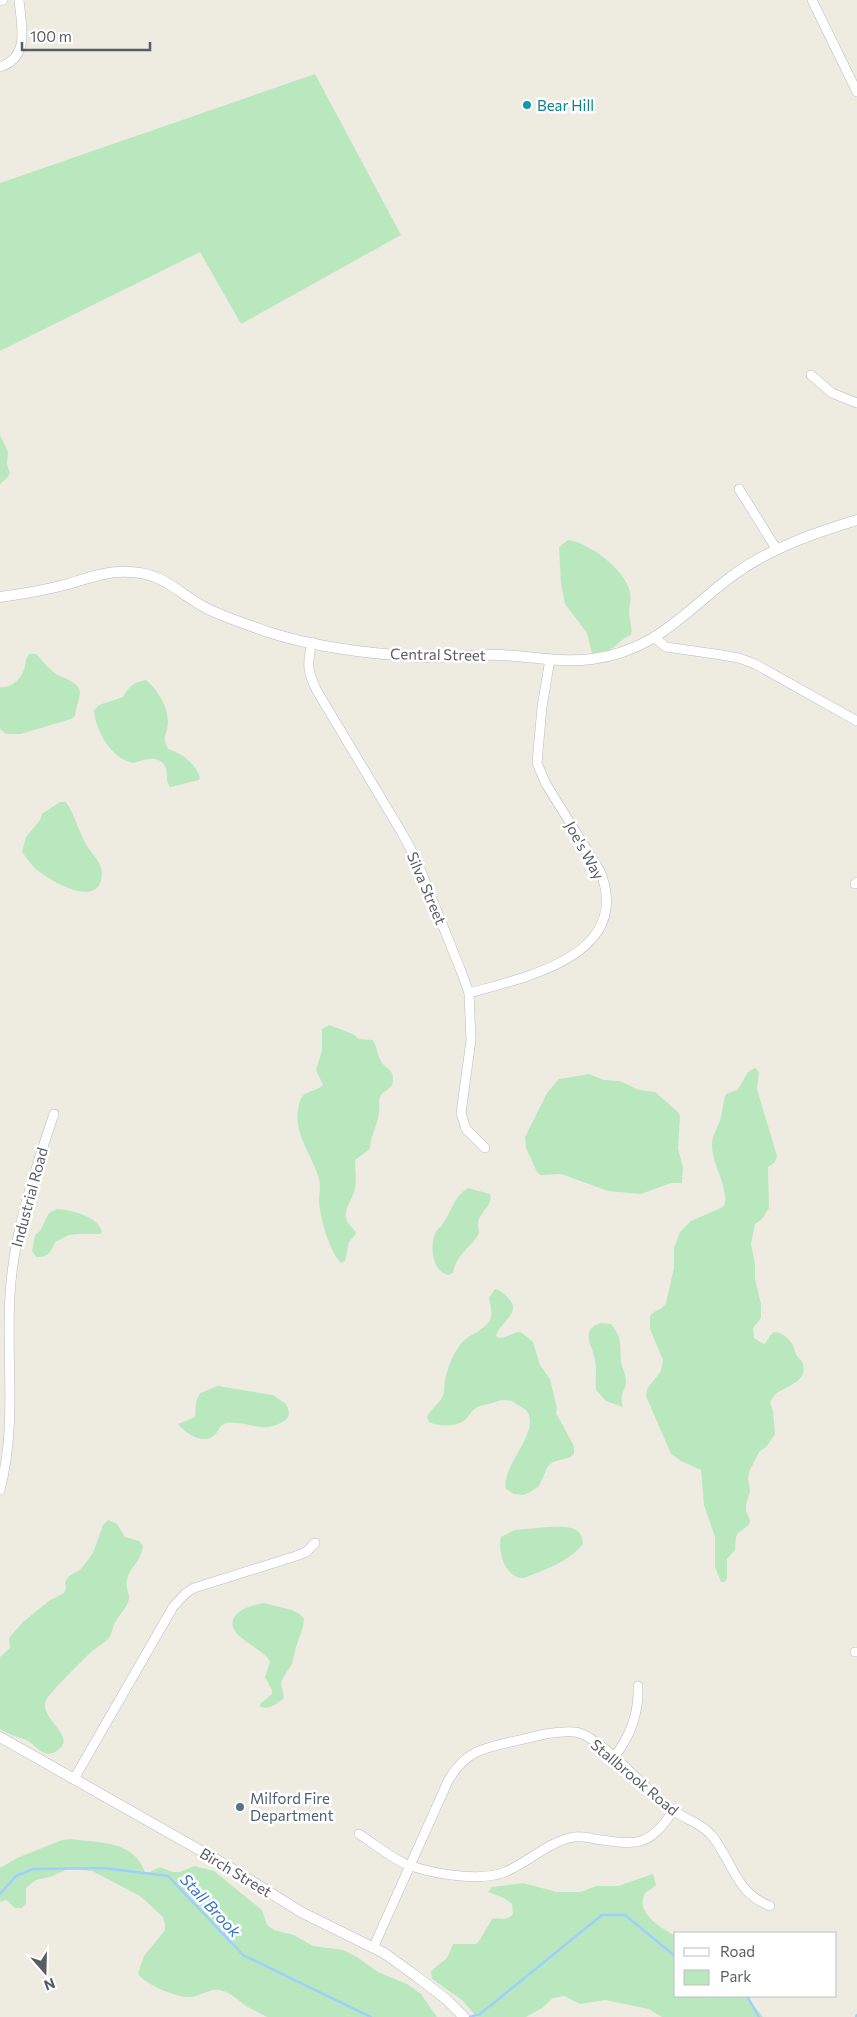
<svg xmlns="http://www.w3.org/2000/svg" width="857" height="2017" font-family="Commissioner,sans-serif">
<rect width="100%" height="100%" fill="#eeece0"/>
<g fill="#bae8be">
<path d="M 315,74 L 401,235 L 241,324 L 200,252 L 0,351 L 0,183 Z"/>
<path d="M 0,435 L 8,452 L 7,464 L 10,473 L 8,477 L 0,484 Z"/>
<path d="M 568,540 C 589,543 623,568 629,589 C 632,597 630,603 629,612 C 629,620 633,626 631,635 C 616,641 612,656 592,653 L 587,633 L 565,604 L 561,584 L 559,547 Z"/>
<path d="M 29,654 L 36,654 C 42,660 49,669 56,674 C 63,678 79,682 80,692 C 80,698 76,708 75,716 L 71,719 L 21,734 L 6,734 L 0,729 L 0,687 C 10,689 21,679 24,670 C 26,664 25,659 29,654 Z"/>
<path d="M 146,680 C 157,689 168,706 168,722 C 168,734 161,736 168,749 C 183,754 194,762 200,777 L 199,780 L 170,787 C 165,780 168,775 166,768 C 160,754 144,759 134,763 C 112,760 95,730 94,710 L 99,705 L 123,697 C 128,687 134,682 146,680 Z"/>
<path d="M 60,802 L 66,802 C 75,815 78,830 86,844 C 91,854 102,861 102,874 C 100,911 51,881 37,870 C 31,865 27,858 22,852 L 26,837 L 40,820 L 42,814 Z"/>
<path d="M 329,1025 L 353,1034 L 359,1039 L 373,1040 C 377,1047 377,1054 381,1061 C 385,1069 394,1069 393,1080 C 393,1090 383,1090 380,1097 C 378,1102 380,1107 379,1112 C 378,1125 370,1136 370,1149 L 355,1160 C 355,1169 357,1179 355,1188 C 354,1198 344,1207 346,1218 C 347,1225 354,1227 356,1234 L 349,1242 L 345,1261 L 341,1263 C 329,1251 320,1217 319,1202 C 319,1194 321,1186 319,1179 C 313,1156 294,1135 298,1110 C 301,1087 312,1095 323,1085 L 316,1070 L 322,1050 L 322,1029 Z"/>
<path d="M 756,1068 L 759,1073 L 757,1089 L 777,1156 L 775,1162 L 768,1167 L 769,1208 L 762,1219 L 755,1224 L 751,1244 L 755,1264 L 755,1279 L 761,1304 L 761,1318 L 753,1328 L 754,1338 L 764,1344 C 769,1340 769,1335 774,1332 C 782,1332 792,1340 794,1348 C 797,1360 801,1357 803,1364 C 808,1381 787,1386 777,1393 C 774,1395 772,1399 770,1402 L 773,1411 L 775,1434 L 767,1446 L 759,1452 L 750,1470 L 748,1478 L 750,1491 L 746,1505 L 746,1510 L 750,1521 L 749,1525 L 738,1533 L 736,1537 L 735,1550 L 727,1559 L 727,1578 L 725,1582 L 721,1582 L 715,1567 L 715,1537 L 704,1505 L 701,1470 L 681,1461 L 671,1454 L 646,1396 L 647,1389 L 661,1371 L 663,1360 L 650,1329 L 650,1316 L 654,1312 L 662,1308 L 666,1303 L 674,1268 L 674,1248 L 680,1232 L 691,1221 L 723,1207 C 731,1195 715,1168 713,1154 C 709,1136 717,1132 721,1117 C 723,1109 723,1101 726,1094 L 737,1090 C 744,1083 745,1070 756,1068 Z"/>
<path d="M 589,1074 L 604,1080 L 620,1081 L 639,1090 L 655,1092 L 678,1112 L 680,1116 L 678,1149 L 683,1167 L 682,1183 L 671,1183 L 641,1194 L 608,1191 L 561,1174 L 541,1175 L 537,1172 L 526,1148 L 525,1137 L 547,1093 L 559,1079 Z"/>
<path d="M 468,1188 L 490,1194 C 494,1204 480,1212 478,1222 C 477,1228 481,1232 477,1237 C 467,1250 456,1256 453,1273 L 449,1275 C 432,1273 429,1245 436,1232 C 439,1228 443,1224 446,1219 C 452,1208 456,1195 468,1188 Z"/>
<path d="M 57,1209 C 71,1210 98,1216 102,1232 L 100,1234 L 78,1234 L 69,1235 L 55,1242 C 51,1252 48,1258 36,1257 L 32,1251 L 35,1235 L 40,1231 L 49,1213 Z"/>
<path d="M 495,1289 C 502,1291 504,1293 508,1298 C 523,1312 500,1322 496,1336 L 499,1338 C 507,1338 513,1332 521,1332 L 533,1342 L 540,1365 L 550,1379 L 557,1408 L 556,1413 L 574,1446 L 574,1453 L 571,1457 L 553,1462 L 548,1466 L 539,1486 L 530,1492 L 524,1495 L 514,1494 L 506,1489 C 500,1466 543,1431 526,1410 C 524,1408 519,1406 516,1404 C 511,1400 504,1399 498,1401 C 492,1404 480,1405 476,1408 C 472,1410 470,1415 466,1419 C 458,1427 439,1427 429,1422 L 427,1417 C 431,1408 440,1404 443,1395 C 445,1391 444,1385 445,1380 C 447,1370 452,1356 458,1348 C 465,1335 483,1332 490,1320 C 493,1313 490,1305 489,1298 Z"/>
<path d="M 601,1323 L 611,1324 C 622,1337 620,1345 621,1361 C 622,1368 626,1374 626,1381 C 626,1392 619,1391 623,1407 L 606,1401 L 596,1390 C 595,1380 597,1371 595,1361 C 594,1347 578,1330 601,1323 Z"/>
<path d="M 218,1386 L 273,1395 L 286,1404 C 289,1410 291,1417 284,1421 C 262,1435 250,1421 228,1423 C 219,1423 219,1433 212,1437 C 201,1444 184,1432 178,1424 L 195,1417 L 196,1402 L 200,1393 Z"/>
<path d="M 108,1520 L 117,1524 L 125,1537 L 139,1541 L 143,1546 C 142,1550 141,1556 138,1560 C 134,1567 129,1571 127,1580 C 125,1586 129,1592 129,1598 C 128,1608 117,1616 114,1625 C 112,1630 112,1634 108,1639 C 102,1645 93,1649 87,1656 C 74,1669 60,1682 48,1697 C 33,1716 79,1735 58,1750 C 44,1760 38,1747 28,1741 C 19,1737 9,1735 0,1729 L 0,1657 L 10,1648 L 9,1638 L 23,1622 L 49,1601 L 64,1593 L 66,1589 L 65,1582 L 69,1576 L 81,1569 L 93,1553 L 103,1525 Z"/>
<path d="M 548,1527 C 564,1527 582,1524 583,1544 C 567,1563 546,1569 524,1578 C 505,1579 497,1551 501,1537 L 514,1530 Z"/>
<path d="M 264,1603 L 292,1610 L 300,1614 L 304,1619 L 303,1627 L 296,1647 L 292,1664 L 283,1678 L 281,1683 L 284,1698 C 277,1704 269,1710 260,1707 L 260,1704 L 272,1694 L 272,1690 L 265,1677 L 270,1662 C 264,1647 222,1636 235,1616 C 242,1607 254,1605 264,1603 Z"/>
<path d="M 71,1839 C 91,1842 121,1841 136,1857 C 141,1862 143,1868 146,1874 L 160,1867 L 173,1872 L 180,1872 L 194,1866 L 214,1871 L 262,1910 L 267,1925 L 274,1930 L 294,1935 L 313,1946 L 343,1950 L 357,1957 L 378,1972 L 407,1984 L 421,1994 L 437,2017 L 267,2017 C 260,2013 253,2010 246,2006 C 239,2001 231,1993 223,1991 C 212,1986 200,1997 189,1997 C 178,1998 141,1983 138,1973 L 144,1956 L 165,1930 L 165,1924 L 163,1917 L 140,1896 L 92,1871 L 67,1869 L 53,1876 L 36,1880 L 26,1888 L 26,1903 L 22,1908 L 15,1908 L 6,1900 L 0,1902 L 0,1868 L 17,1858 L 62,1840 Z"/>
<path d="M 653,1874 L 656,1885 C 653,1889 647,1890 644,1895 C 636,1914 663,1929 676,1936 L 676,1996 L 746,1996 L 763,2017 L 662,2017 L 649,2009 L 605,2000 L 580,2004 L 564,1996 L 553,1998 L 542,2008 L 526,2017 L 477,2017 L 462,2000 L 432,1979 L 431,1971 L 447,1958 L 453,1944 L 476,1944 L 479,1941 L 492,1919 C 501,1917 506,1922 513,1914 L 512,1904 L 504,1898 L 488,1892 L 492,1887 L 523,1883 L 557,1892 L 581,1892 L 596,1886 L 618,1886 Z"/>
</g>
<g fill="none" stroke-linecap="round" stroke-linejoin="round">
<g stroke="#9fceff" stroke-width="2.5">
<path d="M 0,1894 L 16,1876 L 33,1869 L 103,1868 L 168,1876 L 243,1955 L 371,2017"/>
<path d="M 747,1996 L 759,2017"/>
<path d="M 470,2017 L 480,2014 L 602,1915 L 625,1915 L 676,1957"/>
<path d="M 856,2017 L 857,2015"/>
</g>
<defs>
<g id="minor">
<path d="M 812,0 L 857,92"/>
<path d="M 0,1 L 3,0"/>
<path d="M 0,67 C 31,57 21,24 19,0"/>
<path d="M 811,375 L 832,393 L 857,403"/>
<path d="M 739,489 L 777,550"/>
<path d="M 655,638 L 666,647 L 715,654 L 739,658 L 755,664 L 857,721"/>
<path d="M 312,642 C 307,664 307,671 317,691 L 402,833 L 416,859 L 461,971 L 469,993 L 471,1040 L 461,1113 L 466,1129 L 485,1148"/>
<path d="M 855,884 L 857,882"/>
<path d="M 469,993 C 527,977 634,955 600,871 L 546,784 L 537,763 L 542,707 L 550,659"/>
<path d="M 0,1490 C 17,1427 6,1359 10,1294 C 14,1231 34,1173 54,1114"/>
<path d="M 855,1652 L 857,1652"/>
<path d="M 614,1757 C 630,1737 639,1712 638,1686"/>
<path d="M 74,1779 L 173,1607 L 186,1593 L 194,1588 L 296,1556 L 306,1552 L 315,1543"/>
<path d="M 359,1834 C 373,1843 396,1862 411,1866 C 435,1874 481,1882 505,1872 C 527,1863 546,1844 569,1838 C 577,1836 587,1837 595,1839 C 637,1845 648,1848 673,1811"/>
<path d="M 373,1948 L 449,1779 C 467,1750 484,1748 515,1741 C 533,1737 556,1730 575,1732 C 600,1735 648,1793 672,1810 C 685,1819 703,1824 713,1837 C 733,1863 736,1893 770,1906"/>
</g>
<g id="tertiary">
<path d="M 0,597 C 22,594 46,590 68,584 C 88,578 109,570 131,572 C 167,574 179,595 208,609 C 227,618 248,625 268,632 C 317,648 371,654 422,657 C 448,658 474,654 500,655 C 530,656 561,663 592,659 C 656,651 684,612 732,576 C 768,549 814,533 857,520"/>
<path d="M 0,1737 L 226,1865 L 301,1912 L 384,1953 L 416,1976 L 446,1999 L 464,2017"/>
</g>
</defs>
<use href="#minor" stroke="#b9bbc1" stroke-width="10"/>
<use href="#tertiary" stroke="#b9bbc1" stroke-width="11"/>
<use href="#minor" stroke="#fff" stroke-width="9"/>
<use href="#tertiary" stroke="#fff" stroke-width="10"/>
</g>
<circle fill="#0f9aa8" stroke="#fff" stroke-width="2" cx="527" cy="105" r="5"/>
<circle fill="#5c6f8a" stroke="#fff" stroke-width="2" cx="240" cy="1807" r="5"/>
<g text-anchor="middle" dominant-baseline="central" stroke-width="5" stroke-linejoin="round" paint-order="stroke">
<g font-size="15" fill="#0d838f" stroke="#fff" text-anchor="start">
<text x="537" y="105">Bear Hill</text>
</g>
<g font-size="15" fill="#595d63" stroke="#fff">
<text transform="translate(438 654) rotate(1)">Central Street</text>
<text transform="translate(585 850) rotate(61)">Joe's Way</text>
<text transform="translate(427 888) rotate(67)">Silva Street</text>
<text transform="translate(29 1197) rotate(-75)">Industrial Road</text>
<text transform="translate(635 1777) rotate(40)">Stallbrook Road</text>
<text transform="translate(236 1872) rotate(31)">Birch Street</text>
</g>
<g font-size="15" fill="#4e5e75" stroke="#fff" text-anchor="start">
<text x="250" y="1798">Milford Fire<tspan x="250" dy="17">Department</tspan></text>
</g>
<g font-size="16" font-style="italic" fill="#3775cd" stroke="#fff">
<text transform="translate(211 1905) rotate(47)">Stall Brook</text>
</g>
</g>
<rect x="674" y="1932" width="162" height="65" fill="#ffffff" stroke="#bdbec1"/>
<rect x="684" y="1948" width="25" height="8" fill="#ffffff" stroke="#bdbec1"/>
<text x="720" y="1957" font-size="15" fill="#595d63">Road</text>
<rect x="684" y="1970" width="25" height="15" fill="#bae8be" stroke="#bdbec1"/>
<text x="720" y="1982" font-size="15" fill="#595d63">Park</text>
<g transform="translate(45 1972) rotate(160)" stroke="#ffffff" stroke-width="4" paint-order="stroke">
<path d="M0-4L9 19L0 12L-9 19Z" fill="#595d63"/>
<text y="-8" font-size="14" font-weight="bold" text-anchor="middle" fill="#595d63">N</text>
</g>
<path d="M22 42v8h128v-8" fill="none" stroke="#595d63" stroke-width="2.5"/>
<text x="30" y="42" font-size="15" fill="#595d63" stroke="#ffffff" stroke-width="4" paint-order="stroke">100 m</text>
</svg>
